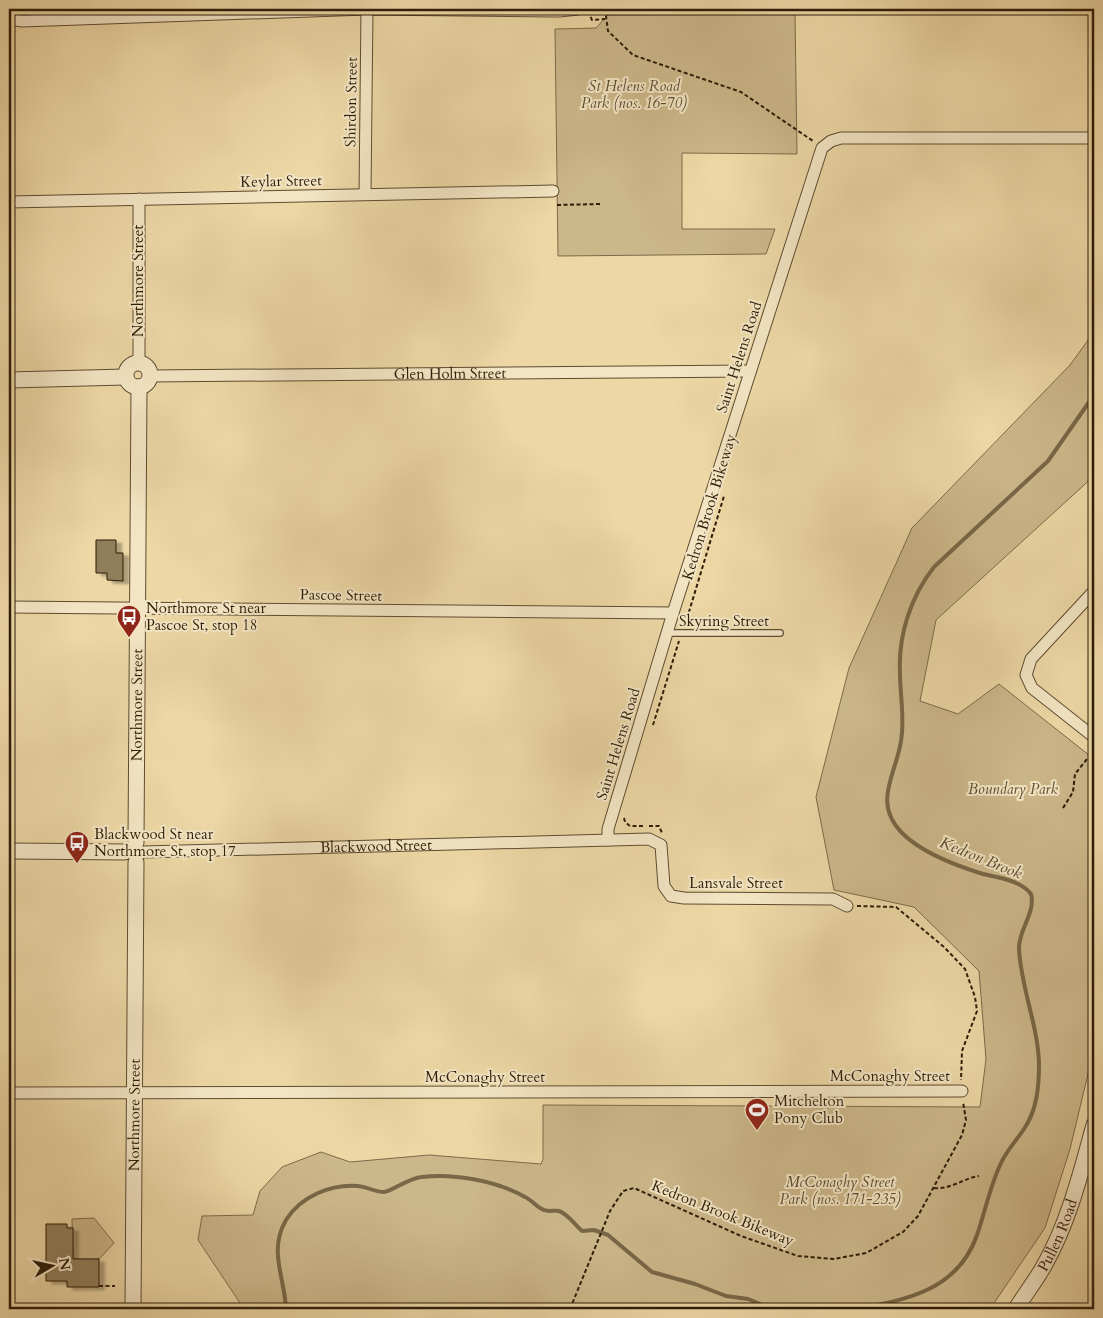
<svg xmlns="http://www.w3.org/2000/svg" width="1103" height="1318" font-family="Cardo,serif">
<defs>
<filter id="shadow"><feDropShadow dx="5.5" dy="3" stdDeviation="1" flood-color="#0004"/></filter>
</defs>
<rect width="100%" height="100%" fill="#ecd7a5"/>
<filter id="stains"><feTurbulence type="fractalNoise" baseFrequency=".004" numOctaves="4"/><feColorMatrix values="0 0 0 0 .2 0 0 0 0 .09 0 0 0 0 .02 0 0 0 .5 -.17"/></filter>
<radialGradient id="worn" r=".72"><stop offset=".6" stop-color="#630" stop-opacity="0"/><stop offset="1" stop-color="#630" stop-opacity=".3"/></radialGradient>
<g fill="#ccb78a" stroke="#7d6a4a">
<path d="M 795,14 L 797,154 L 682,153 L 682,229 L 775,229 L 766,254 L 558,256 L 555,29 L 596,28 L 608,15 Z"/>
<path d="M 1094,332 L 1094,476 L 936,620 L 920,701 L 958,714 L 999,684 L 1094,759 L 1094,1049 L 1070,1149 L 1045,1228 L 990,1309 L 244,1309 L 198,1240 L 202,1216 L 253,1215 L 260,1191 L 282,1167 L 321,1152 L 350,1162 L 429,1155 L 541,1164 L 543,1159 L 543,1105 L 980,1107 L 986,1059 L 979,971 L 914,907 L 834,890 L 816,797 L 849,668 L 912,528 L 1070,365 Z"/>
<path d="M 94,1218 L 114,1243 L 99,1259 L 73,1259 L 72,1219 Z"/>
</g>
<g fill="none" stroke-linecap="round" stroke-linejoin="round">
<g stroke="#796747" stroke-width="4">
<path d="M 286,1309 C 285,1279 268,1250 286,1220 C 301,1196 331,1184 358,1186 C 367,1187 376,1192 384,1192 C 391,1192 408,1178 422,1177 C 454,1173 497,1181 525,1197 C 532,1200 537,1208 544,1210 C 549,1212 554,1210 559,1211 C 568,1214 575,1225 582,1231 L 594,1230 L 608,1235 L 652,1272 L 695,1284 L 726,1296 L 748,1299 L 772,1309"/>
<path d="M 855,1309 C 907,1300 958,1290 977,1235 C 985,1212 990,1186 1001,1163 C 1007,1150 1016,1141 1024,1129 C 1037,1110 1039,1087 1039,1064 C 1038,1025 1021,988 1019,949 C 1018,930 1036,913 1031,894 C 1020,880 999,878 983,874 C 957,866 922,853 902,833 C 872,802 896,775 901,741 C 905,719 900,695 900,673 C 898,635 911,596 934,567 L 1048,461 L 1094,395"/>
</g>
</g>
<g fill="#917e5a" stroke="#2e1d09" filter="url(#shadow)">
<path d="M 96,540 L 116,540 L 116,553 L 123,553 L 123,581 L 107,580 L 107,573 L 96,573 Z"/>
<path d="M 46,1224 L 67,1224 L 67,1228 L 73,1228 L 73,1259 L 99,1259 L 99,1287 L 67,1287 L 67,1281 L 46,1281 Z"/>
</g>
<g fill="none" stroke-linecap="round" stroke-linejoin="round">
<defs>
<path id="service" d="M 668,633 L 780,633"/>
<g id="minor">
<path d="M 9,19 L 22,21 L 367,9 L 559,11 L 578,9"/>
<path d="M 365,194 L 367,9"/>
<path d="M 9,202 L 553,191"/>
<path d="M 139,363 L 139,199"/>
<path id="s1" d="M 150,376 L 750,371"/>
<path d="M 1094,591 L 1031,659 L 1026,675 L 1032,688 L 1094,737"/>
<path d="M 9,607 L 673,613"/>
<path d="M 608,840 L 608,829 L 673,613 L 822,148 L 831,141 L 841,138 L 1094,138"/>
<path id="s2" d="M 144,852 L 649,839 L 661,845 L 664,886 L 671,896 L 684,898 L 833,899 L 847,906"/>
<path d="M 9,1093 L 962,1091"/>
</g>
<g id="tertiary">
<circle cx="138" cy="375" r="12"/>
<path d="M 9,380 L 125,377"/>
<path id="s3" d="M 136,843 L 139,387"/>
<path d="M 9,851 L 125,852"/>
<path id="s4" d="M 133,1309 L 136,862"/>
<path id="s5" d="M 1016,1309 C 1025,1294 1037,1279 1045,1264 C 1069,1221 1081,1172 1094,1125"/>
</g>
</defs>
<use href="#service" stroke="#5e4c30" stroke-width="8"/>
<use href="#minor" stroke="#5e4c30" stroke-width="13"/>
<use href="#tertiary" stroke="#5e4c30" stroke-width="17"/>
<g stroke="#2e1d09" stroke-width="2" stroke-dasharray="4 2.5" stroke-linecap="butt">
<path d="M 605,9 L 608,31 L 633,55 L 741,92 L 813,141"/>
<path d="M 588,11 L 592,20 L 605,19"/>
<path d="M 557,205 L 600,204"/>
<path d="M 685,625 L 724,496"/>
<path d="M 653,725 L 679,641"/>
<path d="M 1063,808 L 1073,792 L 1075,774 L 1091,754"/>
<path d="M 624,818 L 625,822 L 630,826 L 644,826"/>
<path d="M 649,826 L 659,826 L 662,833"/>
<path d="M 857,906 L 896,907 L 944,947 L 965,969 L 975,997 L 977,1011 L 962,1051 L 961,1080"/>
<path d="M 934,1188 C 950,1190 964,1178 979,1176"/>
<path d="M 99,1286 L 115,1286"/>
<path d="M 570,1309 L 610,1211 L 623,1191 L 634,1188 L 741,1236 L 798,1256 L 834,1259 L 866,1253 L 903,1232 L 918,1216 L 962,1135 L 966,1120 L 963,1102"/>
</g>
<use href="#service" stroke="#f3e5c4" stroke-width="5.5"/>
<use href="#minor" stroke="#f3e5c4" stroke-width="11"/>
<use href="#tertiary" stroke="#f3e5c4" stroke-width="15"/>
</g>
<defs>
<symbol id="bus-pin" viewBox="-11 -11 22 30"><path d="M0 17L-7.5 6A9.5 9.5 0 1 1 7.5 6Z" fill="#8f2418" stroke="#f3e5c4"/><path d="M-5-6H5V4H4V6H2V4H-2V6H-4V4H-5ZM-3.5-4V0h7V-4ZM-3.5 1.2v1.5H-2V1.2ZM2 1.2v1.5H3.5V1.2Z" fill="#fff"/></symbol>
<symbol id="stadium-pin" viewBox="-11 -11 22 30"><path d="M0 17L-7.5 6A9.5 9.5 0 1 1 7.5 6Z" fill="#8f2418" stroke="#f3e5c4"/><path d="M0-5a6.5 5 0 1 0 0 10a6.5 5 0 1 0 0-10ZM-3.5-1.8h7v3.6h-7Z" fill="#fff"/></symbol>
</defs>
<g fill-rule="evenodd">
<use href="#bus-pin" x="115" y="603" width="28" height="38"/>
<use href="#bus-pin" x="63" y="829" width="28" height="38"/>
<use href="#stadium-pin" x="743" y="1096" width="28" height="38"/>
</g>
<g text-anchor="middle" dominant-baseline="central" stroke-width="4" stroke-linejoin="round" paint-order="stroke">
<g font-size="15" font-style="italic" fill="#5d4b30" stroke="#f3e5c4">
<text x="634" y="86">St Helens Road<tspan x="634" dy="17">Park (nos. 16-70)</tspan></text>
<text x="1013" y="789">Boundary Park</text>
<text x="840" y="1182">McConaghy Street<tspan x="840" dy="17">Park (nos. 171-235)</tspan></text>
</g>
<g font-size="15" fill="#2e1d09" stroke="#f3e5c4">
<text transform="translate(351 102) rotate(-89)">Shirdon Street</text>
<text transform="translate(281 181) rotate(-1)">Keylar Street</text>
<text transform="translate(138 281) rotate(-90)">Northmore Street</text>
<text transform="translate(739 357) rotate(-72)">Saint Helens Road</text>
<text stroke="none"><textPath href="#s1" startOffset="300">Glen Holm Street</textPath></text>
<text transform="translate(709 507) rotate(-73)">Kedron Brook Bikeway</text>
<text transform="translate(341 595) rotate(1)">Pascoe Street</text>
<text x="724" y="621">Skyring Street</text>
<text stroke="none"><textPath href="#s3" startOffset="138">Northmore Street</textPath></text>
<text transform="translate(618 744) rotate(-73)">Saint Helens Road</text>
<text stroke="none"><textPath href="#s2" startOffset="232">Blackwood Street</textPath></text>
<text x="736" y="883">Lansvale Street</text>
<text x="890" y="1076">McConaghy Street</text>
<text x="485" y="1077">McConaghy Street</text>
<text stroke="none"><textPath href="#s4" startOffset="194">Northmore Street</textPath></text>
<text transform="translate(723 1213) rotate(22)">Kedron Brook Bikeway</text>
<text stroke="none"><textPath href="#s5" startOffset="85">Pullen Road</textPath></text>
</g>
<g font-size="15" fill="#2e1d09" stroke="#f3e5c4" text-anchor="start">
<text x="146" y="608">Northmore St near<tspan x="146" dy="17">Pascoe St, stop 18</tspan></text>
<text x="94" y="834">Blackwood St near<tspan x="94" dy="17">Northmore St, stop 17</tspan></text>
<text x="774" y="1101">Mitchelton<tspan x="774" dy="17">Pony Club</tspan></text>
</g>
<g font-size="16" font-style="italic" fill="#5a482d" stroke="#f3e5c4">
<text transform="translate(981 858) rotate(22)">Kedron Brook</text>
</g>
</g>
<rect width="1103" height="1318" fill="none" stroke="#ecd7a5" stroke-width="30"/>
<rect x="10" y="10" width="1083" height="1298" fill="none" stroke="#2e1d09" stroke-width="2.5"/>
<rect x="15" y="15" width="1073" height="1288" fill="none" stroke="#2e1d09"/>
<g transform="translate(52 1266) rotate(81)" stroke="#f3e5c4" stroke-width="4" paint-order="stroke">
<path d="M0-4L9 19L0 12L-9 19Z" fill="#2e1d09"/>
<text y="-8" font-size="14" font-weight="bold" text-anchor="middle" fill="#2e1d09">N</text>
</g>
<rect width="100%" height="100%" filter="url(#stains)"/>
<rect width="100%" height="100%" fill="url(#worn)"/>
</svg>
